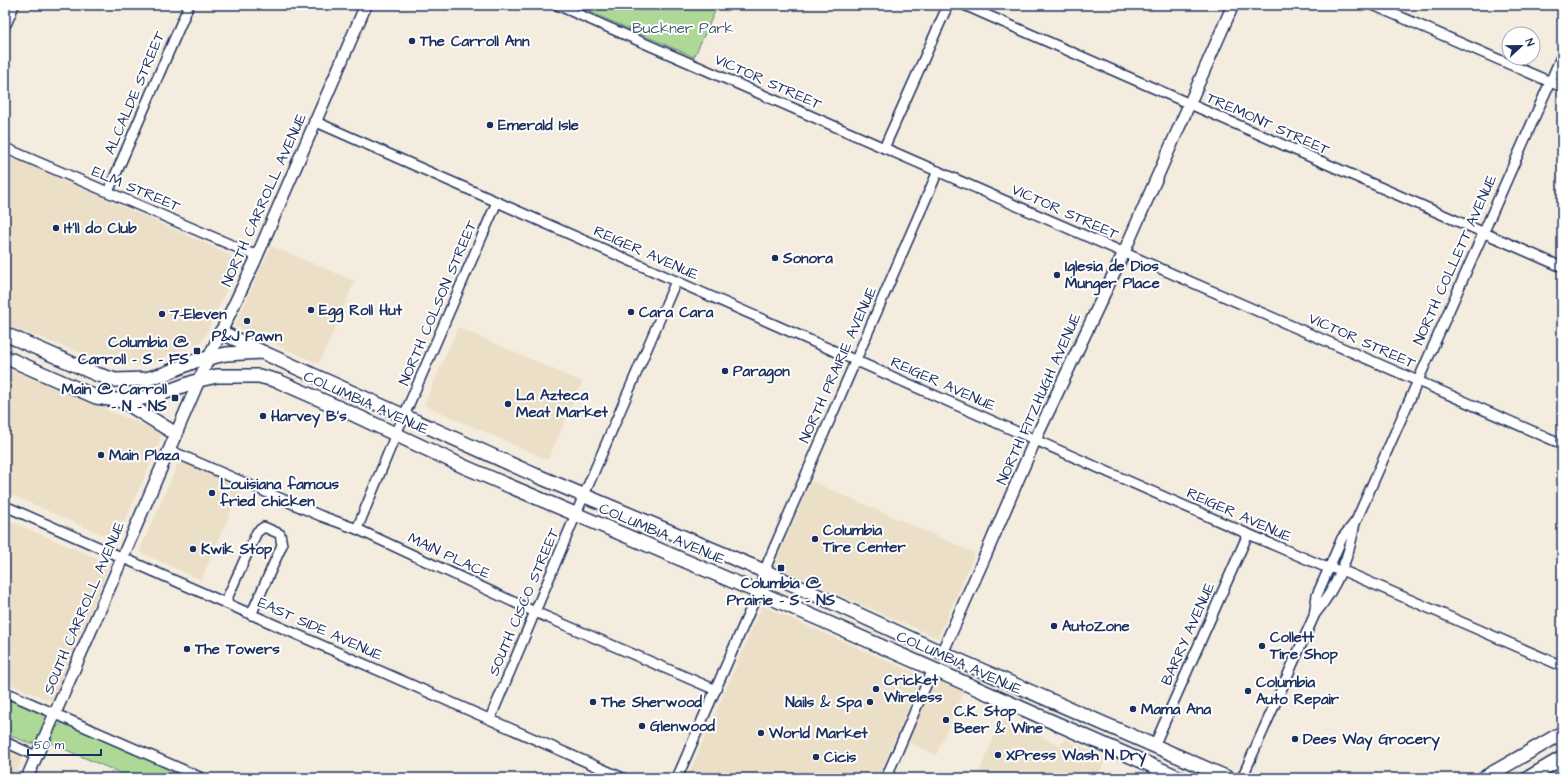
<svg xmlns="http://www.w3.org/2000/svg" width="1567" height="783" font-family="'Architects Daughter',sans-serif">
<rect width="100%" height="100%" fill="#f4ecde"/>
<filter id="ink" filterUnits="userSpaceOnUse"><feTurbulence type="fractalNoise" baseFrequency=".025" numOctaves="2"/><feDisplacementMap in="SourceGraphic" scale="8" xChannelSelector="R" yChannelSelector="G"/><feConvolveMatrix kernelMatrix="1 2 1 2 8 2 1 2 1" color-interpolation-filters="sRGB"/></filter>
<g filter="url(#ink)">
<g fill="#ecdfc7">
<path d="M 5,154 L 209,245 L 240,261 L 206,334 L 202,341 L 145,366 L 93,357 L 5,325 Z"/>
<path d="M 271,246 L 355,281 L 319,364 L 235,326 Z"/>
<path d="M 458,327 L 582,382 L 548,460 L 424,405 Z"/>
<path d="M 5,367 L 155,430 L 160,435 L 161,439 L 116,541 L 5,492 Z"/>
<path d="M 179,461 L 204,470 L 242,486 L 201,580 L 141,553 L 140,550 Z"/>
<path d="M 811,481 L 975,553 L 938,638 L 774,566 Z"/>
<path d="M 5,519 L 110,564 L 52,701 L 5,682 Z"/>
<path d="M 762,606 L 922,676 L 878,778 L 687,778 Z"/>
<path d="M 936,679 L 964,692 L 936,755 L 908,742 Z"/>
<path d="M 1002,718 L 1061,746 L 1064,739 L 1106,758 L 1097,778 L 992,778 L 979,772 Z"/>
<path d="M 5,750 L 22,757 L 14,778 L 5,778 Z"/>
</g>
<g fill="#aed896" stroke="#64847a">
<path d="M 574,5 L 718,5 L 694,57 Z"/>
<path d="M 5,698 L 42,714 L 45,720 L 43,727 L 57,727 L 63,722 L 193,778 L 132,778 L 50,743 L 52,739 L 37,738 L 36,741 L 31,744 L 5,733 Z"/>
</g>
<g fill="none" stroke-linecap="round" stroke-linejoin="round">
<defs>
<g id="minor">
<path d="M 557,5 L 1562,444"/>
<path d="M 964,5 L 1562,267"/>
<path d="M 1373,5 L 1562,87"/>
<path d="M 314,121 L 1248,534 L 1323,566 L 1346,572 L 1562,666"/>
<path d="M 5,148 L 257,256"/>
<path d="M 884,148 L 948,5"/>
<path d="M 108,192 L 189,5"/>
<path d="M 169,450 L 321,516 L 357,529 L 535,612 L 716,690"/>
<path d="M 5,506 L 623,778"/>
<path d="M 357,529 L 396,434 L 497,202"/>
<path d="M 225,603 L 257,532 L 264,527 L 280,534 L 282,545 L 251,615"/>
<path d="M 1315,614 C 1336,588 1350,555 1355,522"/>
<path d="M 5,692 L 202,778"/>
<path d="M 490,719 L 584,495 L 676,281"/>
<path d="M 5,742 L 36,756"/>
<path d="M 1154,746 L 1248,534"/>
<path d="M 677,778 L 758,592 L 768,562 L 938,171"/>
<path d="M 886,778 L 933,669"/>
<path d="M 1242,778 L 1314,616 L 1317,595 L 1336,552 L 1342,538 L 1356,521 L 1562,55"/>
</g>
<g id="tertiary">
<path d="M 942,653 L 986,554 L 1035,440 L 1124,252 L 1233,5"/>
<path d="M 27,778 L 169,450 L 209,357 L 254,263 L 366,5"/>
</g>
<g id="secondary">
<path d="M 5,22 L 12,5"/>
<path d="M 221,332 L 260,351"/>
<path d="M 5,334 L 96,374 L 115,380 L 146,379 L 164,374 L 195,361 L 226,354 L 262,352 L 535,475 L 764,571 L 942,653 L 1228,778"/>
<path d="M 5,357 L 96,397 L 123,401 L 155,396 L 199,380 L 217,376 L 259,376 L 278,381 L 344,410 L 465,467 L 758,592 L 1180,778"/>
<path d="M 123,401 L 176,434"/>
<path d="M 1484,778 L 1562,733"/>
<path d="M 1528,778 L 1562,758"/>
</g>
</defs>
<use href="#minor" stroke="#1b2f5e" stroke-width="12"/>
<use href="#tertiary" stroke="#1b2f5e" stroke-width="14"/>
<use href="#secondary" stroke="#1b2f5e" stroke-width="16"/>
<use href="#minor" stroke="#fff" stroke-width="9"/>
<use href="#tertiary" stroke="#fff" stroke-width="11"/>
<use href="#secondary" stroke="#fff" stroke-width="13"/>
</g>
</g>
<g fill="#1b2f5e" stroke="#fff" stroke-width="1.5">
<circle cx="412" cy="41" r="4"/>
<circle cx="490" cy="125" r="4"/>
<circle cx="56" cy="228" r="4"/>
<circle cx="775" cy="258" r="4"/>
<circle cx="1057" cy="275" r="4"/>
<circle cx="311" cy="310" r="4"/>
<circle cx="631" cy="312" r="4"/>
<circle cx="162" cy="314" r="4"/>
<circle cx="247" cy="321" r="4"/>
<rect x="193" y="347" width="8" height="8" rx="2"/>
<circle cx="725" cy="371" r="4"/>
<rect x="171" y="394" width="8" height="8" rx="2"/>
<circle cx="508" cy="404" r="4"/>
<circle cx="263" cy="416" r="4"/>
<circle cx="101" cy="455" r="4"/>
<circle cx="212" cy="493" r="4"/>
<circle cx="815" cy="539" r="4"/>
<circle cx="193" cy="549" r="4"/>
<rect x="777" y="564" width="8" height="8" rx="2"/>
<circle cx="1054" cy="626" r="4"/>
<circle cx="1262" cy="646" r="4"/>
<circle cx="187" cy="649" r="4"/>
<circle cx="876" cy="689" r="4"/>
<circle cx="1248" cy="691" r="4"/>
<circle cx="593" cy="702" r="4"/>
<circle cx="870" cy="702" r="4"/>
<circle cx="1133" cy="709" r="4"/>
<circle cx="946" cy="720" r="4"/>
<circle cx="642" cy="726" r="4"/>
<circle cx="761" cy="733" r="4"/>
<circle cx="1295" cy="739" r="4"/>
<circle cx="998" cy="755" r="4"/>
<circle cx="816" cy="757" r="4"/>
</g>
<g text-anchor="middle" dominant-baseline="central" stroke-width="4" stroke-linejoin="round" paint-order="stroke">
<g font-size="15" fill="#40596c" stroke="#fff">
<text x="683" y="28">Buckner Park</text>
</g>
<g font-size="15" font-weight="bold" fill="#1b2f5e" stroke="#fff" text-anchor="start">
<text x="420" y="41">The Carroll Ann</text>
<text x="498" y="125">Emerald Isle</text>
<text x="64" y="228">It'll do Club</text>
<text x="783" y="258">Sonora</text>
<text x="1065" y="266">Iglesia de Dios<tspan x="1065" dy="17">Munger Place</tspan></text>
<text x="319" y="310">Egg Roll Hut</text>
<text x="639" y="312">Cara Cara</text>
<text x="170" y="314">7-Eleven</text>
<text x="247" y="336" text-anchor="middle">P&amp;J Pawn</text>
<text x="189" y="342" text-anchor="end">Columbia @<tspan x="189" dy="17">Carroll - S - FS</tspan></text>
<text x="733" y="371">Paragon</text>
<text x="167" y="389" text-anchor="end">Main @ Carroll<tspan x="167" dy="17">- N - NS</tspan></text>
<text x="516" y="395">La Azteca<tspan x="516" dy="17">Meat Market</tspan></text>
<text x="271" y="416">Harvey B's</text>
<text x="109" y="455">Main Plaza</text>
<text x="220" y="484">Louisiana famous<tspan x="220" dy="17">fried chicken</tspan></text>
<text x="823" y="530">Columbia<tspan x="823" dy="17">Tire Center</tspan></text>
<text x="201" y="549">Kwik Stop</text>
<text x="781" y="583" text-anchor="middle">Columbia @<tspan x="781" dy="17">Prairie - S - NS</tspan></text>
<text x="1062" y="626">AutoZone</text>
<text x="1270" y="637">Collett<tspan x="1270" dy="17">Tire Shop</tspan></text>
<text x="195" y="649">The Towers</text>
<text x="884" y="680">Cricket<tspan x="884" dy="17">Wireless</tspan></text>
<text x="1256" y="682">Columbia<tspan x="1256" dy="17">Auto Repair</tspan></text>
<text x="601" y="702">The Sherwood</text>
<text x="862" y="702" text-anchor="end">Nails &amp; Spa</text>
<text x="1141" y="709">Mama Ana</text>
<text x="954" y="711">C.K. Stop<tspan x="954" dy="17">Beer &amp; Wine</tspan></text>
<text x="650" y="726">Glenwood</text>
<text x="769" y="733">World Market</text>
<text x="1303" y="739">Dees Way Grocery</text>
<text x="1006" y="755">XPress Wash N Dry</text>
<text x="824" y="757">Cicis</text>
</g>
<g font-size="15" fill="#1b2f5e" stroke="#fff">
<text transform="translate(768 82) rotate(24)">VICTOR STREET</text>
<text transform="translate(135 93) rotate(-67)">ALCALDE STREET</text>
<text transform="translate(1268 124) rotate(24)">TREMONT STREET</text>
<text transform="translate(136 189) rotate(23)">ELM STREET</text>
<text transform="translate(264 200) rotate(-66)">NORTH CARROLL AVENUE</text>
<text transform="translate(1065 212) rotate(24)">VICTOR STREET</text>
<text transform="translate(646 253) rotate(24)">REIGER AVENUE</text>
<text transform="translate(1455 260) rotate(-66)">NORTH COLLETT AVENUE</text>
<text transform="translate(438 303) rotate(-67)">NORTH COLSON STREET</text>
<text transform="translate(1362 341) rotate(24)">VICTOR STREET</text>
<text transform="translate(838 365) rotate(-66)">NORTH PRAIRIE AVENUE</text>
<text transform="translate(943 384) rotate(24)">REIGER AVENUE</text>
<text transform="translate(1039 399) rotate(-66)">NORTH FITZHUGH AVENUE</text>
<text transform="translate(366 403) rotate(24)">COLUMBIA AVENUE</text>
<text transform="translate(1239 515) rotate(24)">REIGER AVENUE</text>
<text transform="translate(662 534) rotate(23)">COLUMBIA AVENUE</text>
<text transform="translate(449 556) rotate(25)">MAIN PLACE</text>
<text transform="translate(524 602) rotate(-67)">SOUTH CISCO STREET</text>
<text transform="translate(84 608) rotate(-67)">SOUTH CARROLL AVENUE</text>
<text transform="translate(320 629) rotate(24)">EAST SIDE AVENUE</text>
<text transform="translate(1188 634) rotate(-66)">BARRY AVENUE</text>
<text transform="translate(959 663) rotate(24)">COLUMBIA AVENUE</text>
</g>
</g>
<rect width="1567" height="783" fill="none" stroke="#fff" stroke-width="20"/>
<rect x="10" y="10" width="1547" height="763" fill="none" stroke="#1b2f5e" stroke-width="1.5" filter="url(#ink)"/>
<g transform="translate(1521 46) rotate(68)"><circle r="19" fill="#ffffff" stroke="#a4acbf"/>
<path d="M0-3L7 15L0 10L-7 15Z" fill="#1b2f5e"/>
<text y="-6" font-size="11" font-weight="bold" text-anchor="middle" fill="#1b2f5e">N</text>
</g>
<path d="M28 749v6h73v-6" fill="none" stroke="#1b2f5e" stroke-width="2"/>
<text x="34" y="749" font-size="12" fill="#1b2f5e" stroke="#ffffff" stroke-width="3" paint-order="stroke">50 m</text>
</svg>
